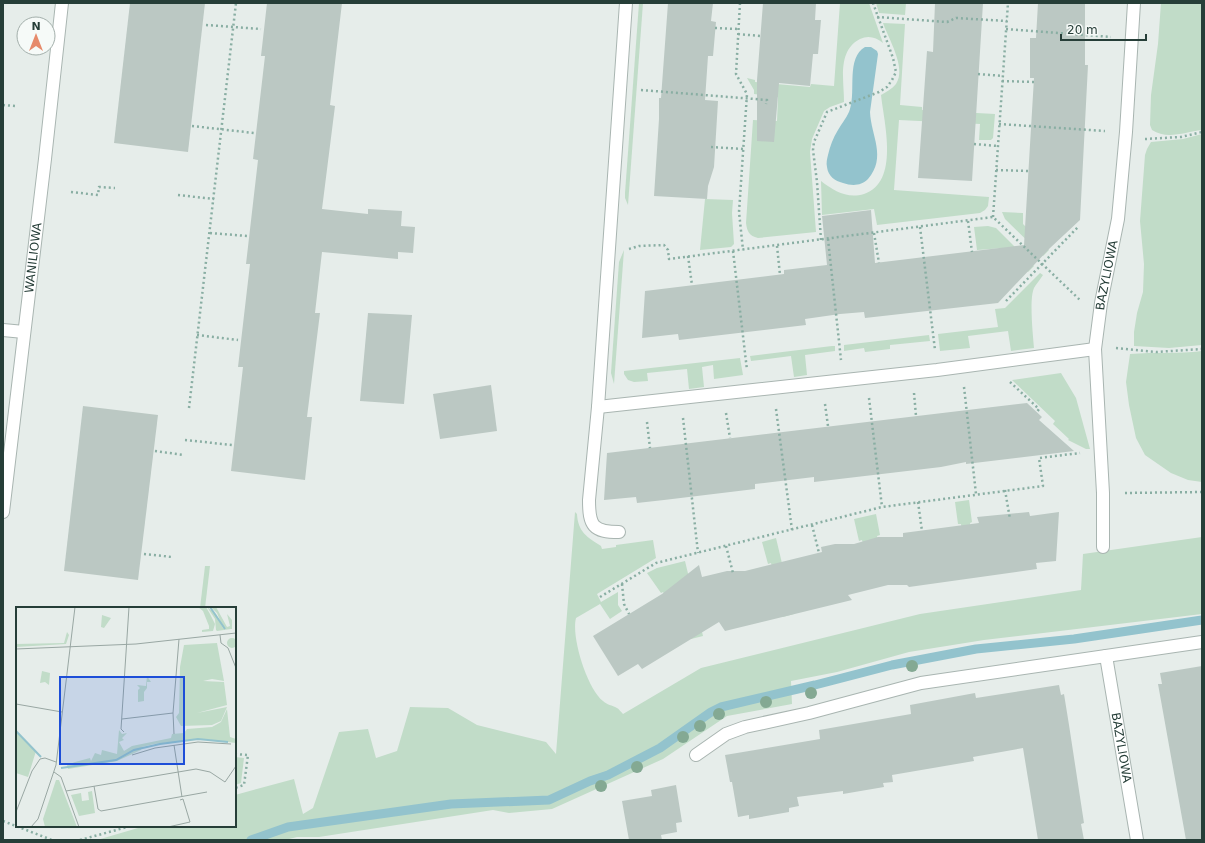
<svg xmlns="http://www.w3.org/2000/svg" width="1205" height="843" font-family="'DejaVu Sans',sans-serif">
<rect width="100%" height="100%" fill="#e6edea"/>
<g fill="#c1dcc8">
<path d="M 639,3 L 643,3 L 628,205 L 625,198 L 625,193 Z"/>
<path d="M 840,3 L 869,3 L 883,43 C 876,37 868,35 860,39 C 837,51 844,80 844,102 L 830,107 L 824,111 L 812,139 L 810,152 L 816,232 L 758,238 C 749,236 747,231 746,223 L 753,120 L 777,121 L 778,97 L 754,94 L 754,90 L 747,78 L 755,80 L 755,82 L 810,87 L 811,84 L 834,86 Z"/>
<path d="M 876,3 L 906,3 L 905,15 L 879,13 Z"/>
<path d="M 1161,3 L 1202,3 L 1202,130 C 1185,132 1167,140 1152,130 L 1150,125 L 1151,95 L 1158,44 Z"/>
<path d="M 883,23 L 905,24 L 900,105 L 922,107 L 922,110 L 995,114 L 993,138 L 991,140 L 979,140 L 980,124 L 899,120 L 894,190 L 989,197 L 988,206 L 985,210 L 980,213 L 877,225 L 874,209 L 822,215 L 821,181 C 834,191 847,199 864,194 C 900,182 884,123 881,95 C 886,92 892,89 896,84 C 907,68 888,38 883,23 Z"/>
<path d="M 1202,134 L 1202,345 L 1169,348 L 1134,346 L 1134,332 L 1137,313 L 1143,292 L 1144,264 L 1140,221 L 1145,155 L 1147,149 L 1151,142 L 1183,139 Z"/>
<path d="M 705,199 L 733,200 L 732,213 L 734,244 L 731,247 L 700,250 Z"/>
<path d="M 1002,212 L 1023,213 L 1023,224 L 1049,250 L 1043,256 L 1005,219 Z"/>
<path d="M 988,226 L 996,228 L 1034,266 L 1028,272 L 1003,248 L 977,250 L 974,227 Z"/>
<path d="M 624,250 L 614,384 L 611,373 L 619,262 Z"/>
<path d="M 1040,273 L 1043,275 C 1040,280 1036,284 1034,288 C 1029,299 1033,335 1034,348 L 1011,351 L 1008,331 L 968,336 L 970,348 L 940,351 L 938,334 L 998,327 L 995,309 L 1005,308 Z"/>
<path d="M 929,335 L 930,341 L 890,345 L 890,349 L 865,352 L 864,348 L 844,351 L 844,345 Z"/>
<path d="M 832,346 L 835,346 L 835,351 L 805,355 L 807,375 L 794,377 L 791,356 L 751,361 L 750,356 Z"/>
<path d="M 1202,351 L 1202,482 L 1188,480 L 1171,473 L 1145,455 L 1136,438 L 1129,405 L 1126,382 L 1130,354 C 1154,352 1178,354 1202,351 Z"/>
<path d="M 740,358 L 743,375 L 714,379 L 713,365 L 702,367 L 704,387 L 689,389 L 687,369 L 647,373 L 648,381 L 634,382 L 628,380 L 624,374 L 624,371 Z"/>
<path d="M 1061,373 L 1076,398 L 1090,449 L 1086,449 L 1068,440 L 1069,439 L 1053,424 L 1055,421 L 1012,380 Z"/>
<path d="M 969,500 L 972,522 L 970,523 L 977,576 L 968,578 L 961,524 L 958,524 L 955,502 Z"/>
<path d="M 575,512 L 577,514 C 578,532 587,537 601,546 L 602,549 L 616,547 L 616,545 L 653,540 L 656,558 L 597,594 L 601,602 L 618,592 L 618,605 L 622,611 L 610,619 L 600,604 L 576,618 C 571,637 587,688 603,701 C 607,705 612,705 617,708 C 619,709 621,712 623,714 L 701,668 L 920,614 L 1081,590 L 1083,554 L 1202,537 L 1202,614 L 984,640 L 909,652 L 837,672 L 791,681 L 792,704 L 727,716 L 663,759 L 552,809 L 509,813 L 493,810 L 319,837 L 297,837 L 285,840 L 97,840 L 138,828 L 139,826 L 235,826 L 235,795 L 294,779 L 303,814 L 313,808 L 339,732 L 368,729 L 376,758 L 397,751 L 410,707 L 448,708 L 477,725 L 546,742 L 556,754 Z"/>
<path d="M 876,514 L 880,535 L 877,536 L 884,584 L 874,587 L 862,540 L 859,541 L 854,519 Z"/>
<path d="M 776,538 L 794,614 L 783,617 L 771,563 L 768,564 L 762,542 Z"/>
<path d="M 685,561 L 703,636 L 691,639 L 663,592 L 661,593 L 647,573 L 657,568 Z"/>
<path d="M 205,566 L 210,566 L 205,608 L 200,608 Z"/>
<path d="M 235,757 L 244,758 L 241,783 L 235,785 Z"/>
</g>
<path fill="#93c3cd" d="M 865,47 L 871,47 L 877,51 L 878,54 L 870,112 C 871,136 887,157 868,179 C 861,186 852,186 843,183 C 835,181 828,176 827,167 C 826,163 827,159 828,155 C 830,146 833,138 838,130 C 842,123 848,116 850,109 C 856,90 846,58 865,47 Z"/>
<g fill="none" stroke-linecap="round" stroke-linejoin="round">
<path stroke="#93c3cd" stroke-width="9" d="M 251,840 L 288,827 L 451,804 L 549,800 L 590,781 L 608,775 L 660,748 L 711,712 L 721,707 L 815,685 L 892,665 L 976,649 L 1074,639 L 1202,620"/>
</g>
<g fill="#bbc8c3">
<path d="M 130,3 L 205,3 L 188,152 L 114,143 Z"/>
<path d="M 267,3 L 342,3 L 330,105 L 335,106 L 322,209 L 368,214 L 368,209 L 402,211 L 401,226 L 415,227 L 413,253 L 398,252 L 398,259 L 322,252 L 315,313 L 320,313 L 307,417 L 312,417 L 305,480 L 231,471 L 243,367 L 238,367 L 250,264 L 246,264 L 258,160 L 253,159 L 265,56 L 261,56 Z"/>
<path d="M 668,3 L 713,3 L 711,21 L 716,22 L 713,56 L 708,56 L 705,100 L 718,101 L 714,167 L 708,186 L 707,199 L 654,196 L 659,119 L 659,98 L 661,98 Z"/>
<path d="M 763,3 L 816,3 L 815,20 L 821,20 L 818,54 L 813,54 L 810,86 L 779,83 L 774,142 L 757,141 L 757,80 Z"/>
<path d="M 935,3 L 983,3 L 972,181 L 918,178 L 927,51 L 933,52 Z"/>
<path d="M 1038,3 L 1085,3 L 1085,65 L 1088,65 L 1080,220 L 1050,248 L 998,303 L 865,318 L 864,312 L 840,314 L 805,319 L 806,325 L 679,340 L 678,334 L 642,338 L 645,291 L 784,274 L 784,270 L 827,265 L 822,216 L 871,210 L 875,263 L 1024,245 L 1034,78 L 1030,78 L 1030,38 L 1036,38 Z"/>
<path d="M 368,313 L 412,315 L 404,404 L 360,401 Z"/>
<path d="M 491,385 L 497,431 L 440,439 L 433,394 Z"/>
<path d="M 1027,403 L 1042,417 L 1039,420 L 1074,451 L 966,464 L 966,462 L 941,467 L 814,482 L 814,477 L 755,484 L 755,489 L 664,500 L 637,503 L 636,497 L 604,500 L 607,453 Z"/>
<path d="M 83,406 L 158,415 L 138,580 L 64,571 Z"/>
<path d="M 1029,512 L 1030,516 L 1059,512 L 1056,561 L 1036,563 L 1037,569 L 909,587 L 907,585 L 888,585 L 848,595 L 852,600 L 725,631 L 719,622 L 642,669 L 638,664 L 618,676 L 593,636 L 662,594 L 699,565 L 702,577 L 727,571 L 745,571 L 822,552 L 821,547 L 835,544 L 854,544 L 878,537 L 903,537 L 903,533 L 979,523 L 977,517 Z"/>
<path d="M 1202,666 L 1202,840 L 1186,840 L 1158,684 L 1162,684 L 1160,673 Z"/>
<path d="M 1059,685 L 1061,695 L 1064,694 L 1069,725 L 1084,823 L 1081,824 L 1084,840 L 1038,840 L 1023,748 L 973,757 L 974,761 L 892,775 L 893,782 L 883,783 L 884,787 L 843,794 L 843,791 L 797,797 L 799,806 L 789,808 L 789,812 L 749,819 L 749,815 L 738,817 L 732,782 L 730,782 L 725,755 L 820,739 L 819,730 L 911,714 L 910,705 L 975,693 L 976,698 Z"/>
<path d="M 676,785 L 682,822 L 676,823 L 677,832 L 661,835 L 662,840 L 629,840 L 622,801 L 652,796 L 651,790 Z"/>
</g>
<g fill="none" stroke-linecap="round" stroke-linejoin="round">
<defs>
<g id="minor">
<path d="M 3,330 L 24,332"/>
<path d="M 598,407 L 937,370 L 1095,349"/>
<path id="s1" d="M 3,512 L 45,159 L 62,3"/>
<path d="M 619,532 C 593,532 589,526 589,500 L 598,407 L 626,3"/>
<path id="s2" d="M 1103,547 L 1103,493 L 1095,349 L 1101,303 L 1118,219 L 1126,132 L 1134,3"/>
<path id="s3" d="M 1106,656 L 1137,840"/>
<path d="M 696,755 L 726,734 L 745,727 L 809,713 L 921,683 L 1202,642"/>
</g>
</defs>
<use href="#minor" stroke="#a9b5b1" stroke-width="14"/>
<g stroke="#89aea3" stroke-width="2.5" stroke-dasharray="2 3" stroke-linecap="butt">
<path d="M 740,3 L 736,74 L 747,94 L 739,212 L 743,250"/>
<path d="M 877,17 L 947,22 L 956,18 L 1007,21"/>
<path d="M 206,25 L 261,29"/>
<path d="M 715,28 L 738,29"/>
<path d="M 1006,29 L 1111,37"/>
<path d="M 738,34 L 760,36"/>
<path d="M 978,74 L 1003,76"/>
<path d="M 1002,81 L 1034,82"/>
<path d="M 641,90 L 767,100 L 766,104"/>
<path d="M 3,105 L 15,106"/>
<path d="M 999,124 L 1105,131"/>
<path d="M 192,126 L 254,133"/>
<path d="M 1145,139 L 1181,137 L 1202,132"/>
<path d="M 974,144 L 998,146"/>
<path d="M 711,147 L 743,149"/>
<path d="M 996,170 L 1028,171"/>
<path d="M 71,192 L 98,195 L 99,187 L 115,188"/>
<path d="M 178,195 L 214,199"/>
<path d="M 993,217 L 1008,3"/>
<path d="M 968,221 L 972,252"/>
<path d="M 920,227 L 935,350"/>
<path d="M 210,233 L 247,236"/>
<path d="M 874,233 L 879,263"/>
<path d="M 828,239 L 841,360"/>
<path d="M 821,240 L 817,182 L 813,150 L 814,142 L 827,112 L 879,92 L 887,87 L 892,80 L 896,72 L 893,58 L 873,3"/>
<path d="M 777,246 L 780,275"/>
<path d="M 629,249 L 639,246 L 664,245 L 668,250 L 669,259 L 993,217 L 1081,301"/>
<path d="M 733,251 L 747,370"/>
<path d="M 688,256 L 692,285"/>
<path d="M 1006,301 L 1079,226"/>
<path d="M 197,335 L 238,340"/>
<path d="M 1116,348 L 1156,352 L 1202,349"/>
<path d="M 1010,382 L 1039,409 L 1037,412"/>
<path d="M 964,387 L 976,494"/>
<path d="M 914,393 L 916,416"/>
<path d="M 869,398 L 882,507"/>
<path d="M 825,404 L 828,426"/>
<path d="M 189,408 L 236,3"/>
<path d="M 776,409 L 792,530"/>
<path d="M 726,413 L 730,438"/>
<path d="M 683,418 L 698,553"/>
<path d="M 647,422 L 650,448"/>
<path d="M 185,440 L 232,445"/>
<path d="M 155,451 L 184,455"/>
<path d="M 1005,490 L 1010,519"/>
<path d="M 1125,493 L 1202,492"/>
<path d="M 918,502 L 922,531"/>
<path d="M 812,525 L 819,553"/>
<path d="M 726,546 L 733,573"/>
<path d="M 144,554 L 172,557"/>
<path d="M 622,584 L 624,604 L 629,614"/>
<path d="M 600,597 L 656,563 L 882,507 L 1043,486 L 1039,458 L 1080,453"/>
<path d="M 235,754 L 248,755 L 244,785 L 235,788"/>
<path d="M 3,821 L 52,840"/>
<path d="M 80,840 L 131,826"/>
</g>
<use href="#minor" stroke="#fff" stroke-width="12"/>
</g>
<g fill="#84a993">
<circle cx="912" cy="666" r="6"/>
<circle cx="811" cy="693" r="6"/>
<circle cx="766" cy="702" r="6"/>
<circle cx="719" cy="714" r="6"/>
<circle cx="700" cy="726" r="6"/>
<circle cx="683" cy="737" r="6"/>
<circle cx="637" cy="767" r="6"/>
<circle cx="601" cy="786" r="6"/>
</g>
<g text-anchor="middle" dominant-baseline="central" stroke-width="3" stroke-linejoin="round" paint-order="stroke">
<g font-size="12" fill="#263e38" stroke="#f6faf8">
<text stroke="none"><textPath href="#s1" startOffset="256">WANILIOWA</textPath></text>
<text stroke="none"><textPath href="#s2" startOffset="273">BAZYLIOWA</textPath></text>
<text stroke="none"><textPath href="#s3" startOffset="93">BAZYLIOWA</textPath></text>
</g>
</g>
<g transform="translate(16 607)">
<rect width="220" height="220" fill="#e6edea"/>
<path d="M 182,0 L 190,0 L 194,7 L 199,17 L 197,24 L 186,25 L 186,23 L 193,22 L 193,19 L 187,4 ZM 191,0 L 200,7 L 208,23 L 201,6 L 195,0 L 200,0 L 211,20 L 214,19 L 211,7 L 216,13 L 216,22 L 215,22 L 201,24 L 200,23 L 199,12 ZM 86,8 L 95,11 L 88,21 L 85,20 ZM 51,25 L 53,28 L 50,37 L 0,40 L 0,37 L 48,36 ZM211 36a5 5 0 1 1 10 0a5 5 0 1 1-10 0ZM 201,36 L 208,74 L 196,72 L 187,74 L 208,75 L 211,98 L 181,106 L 211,100 L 205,114 L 196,118 L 165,119 L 160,110 L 163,106 L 164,60 L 168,38 ZM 26,64 L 34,66 L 33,78 L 29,75 L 24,76 ZM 131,69 L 135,75 L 131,75 L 131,81 L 128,85 L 128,94 L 122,95 L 122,83 L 124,81 L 121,78 L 130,79 ZM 211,102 L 214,130 L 220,132 L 220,136 L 187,132 L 138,137 L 126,140 L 125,143 L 101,154 L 52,162 L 51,158 L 59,155 L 74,151 L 75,154 L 79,146 L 85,148 L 86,143 L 101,147 L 103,123 L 106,127 L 111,126 L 106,131 L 108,133 L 103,135 L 108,144 L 116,139 L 155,131 L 156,127 L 168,126 L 171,122 L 196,120 L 205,115 ZM 0,125 L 20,144 L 12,170 L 0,166 ZM 40,173 L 43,173 L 61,220 L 29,220 L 27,212 ZM 76,184 L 79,206 L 63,209 L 55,188 L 65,186 L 66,194 L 73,193 L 72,185 Z" fill="#c1dcc8"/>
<path fill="none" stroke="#93c3cd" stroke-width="2" d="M 194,0 L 209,22M 0,124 L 25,150M 45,161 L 100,153 L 118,143 L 144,137 L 182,132 L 212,135"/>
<path fill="none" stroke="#99a7a3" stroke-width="1" d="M 204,28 L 205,36 L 212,41 L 220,61M 0,42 L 120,37 L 220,26M 0,97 L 46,105M 106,112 L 157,106M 108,125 L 105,122 L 113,0M 158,127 L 157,106 L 163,32M 158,138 L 166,190M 116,148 L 139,141 L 182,135 L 215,137M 38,165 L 45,170 L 63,220M 78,179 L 82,202 L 85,204 L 191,185M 50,184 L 180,162 L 194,165 L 209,175 L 220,159M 0,205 L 16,164 L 24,152 L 29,151 L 40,155M 15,220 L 22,212 L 40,158 L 59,0M 152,220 L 174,215 L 167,192 L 164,193"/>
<path fill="#1d4ed8" fill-opacity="0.15" stroke="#1d4ed8" stroke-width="2" d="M 44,70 L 168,70 L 168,157 L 44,157 Z"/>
<rect width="220" height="220" fill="none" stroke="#263e38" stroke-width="2"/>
</g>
<rect width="1205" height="843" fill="none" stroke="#263e38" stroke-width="8"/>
<g transform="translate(36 36)"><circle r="19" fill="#f6faf8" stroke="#a3afab"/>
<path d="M0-3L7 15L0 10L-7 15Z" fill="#e68a6b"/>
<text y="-6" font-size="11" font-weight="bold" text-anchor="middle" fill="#263e38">N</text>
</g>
<path d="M1061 34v6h85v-6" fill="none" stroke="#263e38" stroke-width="2"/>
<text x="1067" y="34" font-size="12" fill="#263e38" stroke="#f6faf8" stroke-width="3" paint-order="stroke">20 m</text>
</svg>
